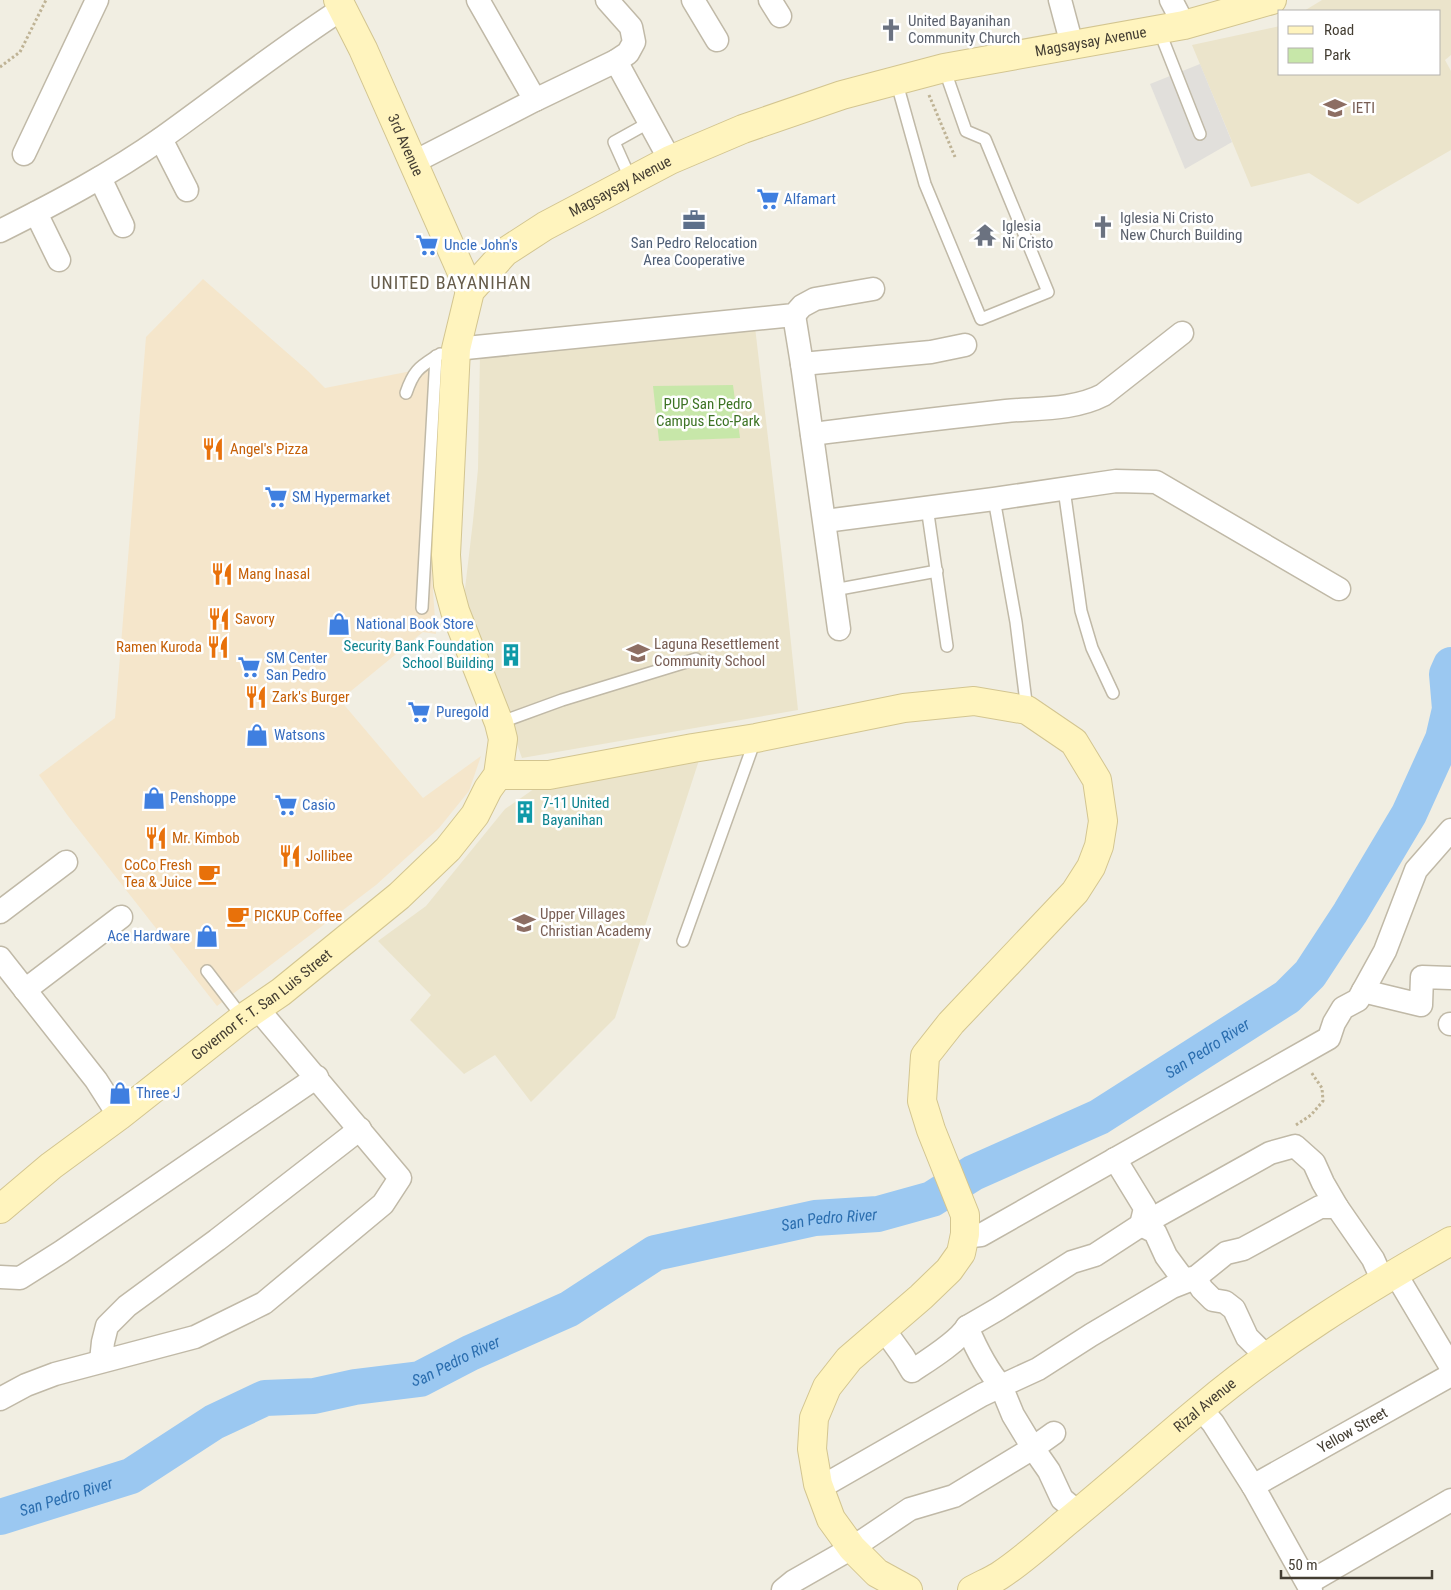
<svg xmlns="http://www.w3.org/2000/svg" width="1451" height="1590" font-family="'Roboto Condensed',sans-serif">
<rect width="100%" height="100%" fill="#f1eee2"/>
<path fill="#f5e6cb" d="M 203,279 L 308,371 L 325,388 L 442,365 L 431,561 L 436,634 L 423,632 L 340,700 L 423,798 L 481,756 L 469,791 L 439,828 L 376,885 L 217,1006 L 68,816 L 39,775 L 115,718 L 146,337 Z"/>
<g fill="#ebe4cb">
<path d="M 1322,0 L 1451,0 L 1451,55 L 1445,60 L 1451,71 L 1451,150 L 1358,204 L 1309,173 L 1251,187 L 1192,45 L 1280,26 L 1280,74 L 1440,74 L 1440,11 L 1304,11 Z"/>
<path d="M 755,327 L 782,557 L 798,710 L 522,758 L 464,597 L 473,521 L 478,469 L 480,354 Z"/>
<path d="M 702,751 L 615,1018 L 531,1102 L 495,1055 L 464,1074 L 410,1020 L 431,995 L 378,941 L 426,906 L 505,809 L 551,777 Z"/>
</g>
<path fill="#c7e7a9" d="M 733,385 L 740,438 L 659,441 L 653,386 Z"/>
<path fill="#e1dfdb" d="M 1200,64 L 1232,142 L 1185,169 L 1150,84 Z"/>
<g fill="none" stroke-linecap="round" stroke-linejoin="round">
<path stroke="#9bc8f1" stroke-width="36" id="s1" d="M 0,1517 L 131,1476 L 214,1422 L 265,1398 L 314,1396 L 355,1387 L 420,1379 L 470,1353 L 569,1309 L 655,1253 L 815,1218 L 878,1214 L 932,1199 L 973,1173 L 1099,1117 L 1287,997 L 1310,974 L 1350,913 L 1409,814 L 1443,739 L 1450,709 L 1447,674 L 1451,665"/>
<defs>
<g id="lane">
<path d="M 1159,30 L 1200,134"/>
<path d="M 896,80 L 925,184 L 981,319 L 1048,292 L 985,139 L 966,131 L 944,68"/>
<path d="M 631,180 L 614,142 L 650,122"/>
<path d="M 406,393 C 414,369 420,367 440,354"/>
<path d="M 1064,489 L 1081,611 L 1092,648 L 1113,693"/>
<path d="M 994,499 L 1016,622 L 1027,710"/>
<path d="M 927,507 L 947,646"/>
<path d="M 834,590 L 937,571"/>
<path d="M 422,608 L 436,356"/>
<path d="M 499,723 L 562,700 L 696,659"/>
<path d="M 683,941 L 755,740"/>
<path d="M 207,971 L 243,1018"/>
</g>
<g id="street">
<path d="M 478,0 L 535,100"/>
<path d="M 607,0 L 631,27 L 634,42 L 628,53 L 616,61"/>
<path d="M 693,0 L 717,40"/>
<path d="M 770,0 L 780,16"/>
<path d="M 1060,0 L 1072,45"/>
<path d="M 1171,0 L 1184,25"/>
<path d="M 161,139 L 187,190"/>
<path d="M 24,154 L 97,0"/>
<path d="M 414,162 L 535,100 L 616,61 L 670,160"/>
<path d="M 100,178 L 123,226"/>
<path d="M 36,213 L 59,260"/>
<path d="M 0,231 C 56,203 111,174 162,138 C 222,95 280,49 342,9"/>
<path d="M 794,315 L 802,364 L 839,629"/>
<path d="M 456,349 L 794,315 L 802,306 L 815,299 L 873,289"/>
<path d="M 802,364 L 931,352 L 965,345"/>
<path d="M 812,434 C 877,426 941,418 1006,411 C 1038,408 1074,410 1103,395 L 1182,333"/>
<path d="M 825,521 L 994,499 L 1116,481 L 1156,482 L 1339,589"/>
<path d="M 0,912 L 66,862"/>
<path d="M 0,958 L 96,1080 L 119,1116"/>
<path d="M 25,990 L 121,917"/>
<path d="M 1363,991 L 1421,1005 L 1422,977 L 1451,978"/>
<path d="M 1450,1024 L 1451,1024"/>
<path d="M 1115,1159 L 1145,1208 L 1141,1225 L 1155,1232 L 1166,1256 L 1183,1279 L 1195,1278 L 1202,1289 L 1213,1300 L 1225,1302 L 1234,1309 L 1247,1337 L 1267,1357"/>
<path d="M 965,1234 L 972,1236 L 981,1235 L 1329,1038 L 1334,1023 L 1343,1008 L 1358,1000 L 1385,951 L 1416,870 L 1451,830"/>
<path d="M 1395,1273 L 1451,1367"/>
<path d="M 0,1277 L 20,1278 L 61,1252 L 317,1077"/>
<path d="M 967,1327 L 998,1309 L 1072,1262 L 1095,1255 L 1141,1225 L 1270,1153 L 1295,1146 L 1314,1163 L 1323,1183 L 1337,1207"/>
<path d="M 890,1338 L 903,1356 L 912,1371 C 927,1361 958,1342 967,1327 C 976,1348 986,1369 1001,1386 L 1038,1369 L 1091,1335 L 1172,1287 L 1195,1278 L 1226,1253 L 1243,1249 L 1320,1207 L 1337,1207 L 1373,1259 L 1382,1279"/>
<path d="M 101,1361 L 103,1342 L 107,1326 L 127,1306 L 217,1240 L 360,1129"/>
<path d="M 0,1399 L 26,1385 L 55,1374 L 195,1337 L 264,1303 L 383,1204 L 400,1178 L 257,1008"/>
<path d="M 1200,1408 L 1213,1423 L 1253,1486 L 1311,1590"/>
<path d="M 1054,1433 L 1033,1448 L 1049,1471 L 1062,1499 L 1079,1513"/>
<path id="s2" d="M 1253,1486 L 1451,1375"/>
<path d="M 1308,1583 L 1451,1500"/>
<path d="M 783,1590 L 794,1581 L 852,1548 L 910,1509 L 954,1496 L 1033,1448 L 1013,1415 L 1001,1386 L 982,1395 L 830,1482"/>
</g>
<g id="secondary">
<path id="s3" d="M 338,0 L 363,49 L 470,291"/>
<path d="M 498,775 L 549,775 L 693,748 L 756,738 L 904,708 L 974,701 L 1027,710 L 1074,742 L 1097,780 L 1103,821 L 1099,846 L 1091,867 L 1075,892 L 951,1023 L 925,1056 L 922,1101 L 931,1130 L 965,1215 L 965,1234 L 961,1253 L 949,1270 L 921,1297 L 849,1359 L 827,1387 L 814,1418 L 812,1449 L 818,1484 L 831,1519 L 852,1548 L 877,1573 L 908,1590"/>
<path id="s4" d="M 0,1209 L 51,1166 L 119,1116 L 243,1018 L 281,992 L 399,896 L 448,849 L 475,815 L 488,789 L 498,775 L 503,739 L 499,723 L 455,611 L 448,585 L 446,555 L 456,349 L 470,291 L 505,252 L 545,226 L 670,160 L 743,129 L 842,95 L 944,68 L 1184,25 L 1272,0"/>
<path id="s5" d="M 972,1590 C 981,1585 991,1581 999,1576 C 1022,1561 1043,1542 1064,1524 C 1110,1487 1154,1447 1200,1409 C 1277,1344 1363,1291 1451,1241"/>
</g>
</defs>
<use href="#lane" stroke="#c0b9a7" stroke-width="14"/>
<use href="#street" stroke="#c0b9a7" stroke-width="25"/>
<use href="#secondary" stroke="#d3c590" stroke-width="30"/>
<g stroke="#bfb395" stroke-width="3" stroke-dasharray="2.5 2.5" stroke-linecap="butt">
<path d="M 0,67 L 20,52 L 46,0"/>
<path d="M 929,95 L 955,157"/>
<path d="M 1296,1125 L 1311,1115 L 1323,1101 L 1322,1088 L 1311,1072"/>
</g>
<use href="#lane" stroke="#fff" stroke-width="11"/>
<use href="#street" stroke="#fff" stroke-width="22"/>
<use href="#secondary" stroke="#fff4be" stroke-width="28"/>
</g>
<defs>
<symbol id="church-bare" viewBox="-9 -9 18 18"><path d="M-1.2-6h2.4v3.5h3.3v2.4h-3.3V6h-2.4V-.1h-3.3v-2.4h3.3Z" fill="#6b7280" stroke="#fff" stroke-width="2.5" paint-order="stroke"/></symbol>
<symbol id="university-bare" viewBox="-9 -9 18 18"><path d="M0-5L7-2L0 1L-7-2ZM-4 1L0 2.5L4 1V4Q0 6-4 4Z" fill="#8d6e63" stroke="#fff" stroke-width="2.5" paint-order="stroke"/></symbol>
<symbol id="supermarket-bare" viewBox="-9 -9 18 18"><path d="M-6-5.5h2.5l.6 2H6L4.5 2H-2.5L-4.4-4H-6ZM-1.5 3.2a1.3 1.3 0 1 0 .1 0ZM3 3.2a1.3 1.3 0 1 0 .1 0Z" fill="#3f7fe0" stroke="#fff" stroke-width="2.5" paint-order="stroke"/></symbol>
<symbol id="office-bare" viewBox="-9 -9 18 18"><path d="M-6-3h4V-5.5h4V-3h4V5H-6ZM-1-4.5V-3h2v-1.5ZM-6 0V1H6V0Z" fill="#5c6f8a" stroke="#fff" stroke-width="2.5" paint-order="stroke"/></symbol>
<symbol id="temple-bare" viewBox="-9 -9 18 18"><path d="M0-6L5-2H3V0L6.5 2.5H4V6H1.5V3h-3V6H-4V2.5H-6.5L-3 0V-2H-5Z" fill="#6b7280" stroke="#fff" stroke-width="2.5" paint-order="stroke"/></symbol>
<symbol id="restaurant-bare" viewBox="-9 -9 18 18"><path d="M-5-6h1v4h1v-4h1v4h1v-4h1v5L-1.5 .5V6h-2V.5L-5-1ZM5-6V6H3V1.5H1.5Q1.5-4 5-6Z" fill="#e8710a" stroke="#fff" stroke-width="2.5" paint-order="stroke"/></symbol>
<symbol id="shop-bare" viewBox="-9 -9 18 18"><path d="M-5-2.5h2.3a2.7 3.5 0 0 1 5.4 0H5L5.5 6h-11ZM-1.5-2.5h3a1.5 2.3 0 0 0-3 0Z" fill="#3f7fe0" stroke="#fff" stroke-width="2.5" paint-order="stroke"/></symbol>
<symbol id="school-bare" viewBox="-9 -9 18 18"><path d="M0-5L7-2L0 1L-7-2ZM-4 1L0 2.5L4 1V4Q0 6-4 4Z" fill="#8d6e63" stroke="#fff" stroke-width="2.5" paint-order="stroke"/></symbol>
<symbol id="building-bare" viewBox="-9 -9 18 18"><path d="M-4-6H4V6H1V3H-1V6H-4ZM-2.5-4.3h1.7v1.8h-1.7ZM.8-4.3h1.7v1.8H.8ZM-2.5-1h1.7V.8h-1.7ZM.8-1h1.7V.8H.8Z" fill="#0f9aa8" stroke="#fff" stroke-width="2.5" paint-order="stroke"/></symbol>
<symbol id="cafe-bare" viewBox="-9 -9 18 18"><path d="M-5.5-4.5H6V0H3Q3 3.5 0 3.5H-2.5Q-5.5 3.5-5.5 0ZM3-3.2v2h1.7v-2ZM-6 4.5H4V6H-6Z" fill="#e8710a" stroke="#fff" stroke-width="2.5" paint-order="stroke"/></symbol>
</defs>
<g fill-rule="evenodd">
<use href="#church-bare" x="875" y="14" width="32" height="32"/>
<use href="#university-bare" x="1319" y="92" width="32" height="32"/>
<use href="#supermarket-bare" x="752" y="183" width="32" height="32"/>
<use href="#office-bare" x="678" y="204" width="32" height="32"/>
<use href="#church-bare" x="1087" y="211" width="32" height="32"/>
<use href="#temple-bare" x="969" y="219" width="32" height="32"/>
<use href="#supermarket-bare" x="411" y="229" width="32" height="32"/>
<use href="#restaurant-bare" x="197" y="433" width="32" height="32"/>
<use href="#supermarket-bare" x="260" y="481" width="32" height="32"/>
<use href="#restaurant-bare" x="206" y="558" width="32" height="32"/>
<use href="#restaurant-bare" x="203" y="603" width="32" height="32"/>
<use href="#shop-bare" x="323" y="608" width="32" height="32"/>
<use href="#restaurant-bare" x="202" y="631" width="32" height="32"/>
<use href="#school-bare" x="622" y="637" width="32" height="32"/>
<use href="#building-bare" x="495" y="639" width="32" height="32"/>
<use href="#supermarket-bare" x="233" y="651" width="32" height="32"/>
<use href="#restaurant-bare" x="240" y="681" width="32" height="32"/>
<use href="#supermarket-bare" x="403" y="696" width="32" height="32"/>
<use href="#shop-bare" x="241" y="719" width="32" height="32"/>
<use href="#shop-bare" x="138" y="782" width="32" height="32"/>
<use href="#supermarket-bare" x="270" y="789" width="32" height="32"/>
<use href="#building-bare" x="509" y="796" width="32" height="32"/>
<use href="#restaurant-bare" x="140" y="822" width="32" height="32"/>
<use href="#restaurant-bare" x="274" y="840" width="32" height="32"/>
<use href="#cafe-bare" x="193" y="858" width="32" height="32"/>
<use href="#cafe-bare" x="222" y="900" width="32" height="32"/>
<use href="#school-bare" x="508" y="907" width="32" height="32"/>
<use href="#shop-bare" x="191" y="920" width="32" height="32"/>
<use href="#shop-bare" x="104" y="1077" width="32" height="32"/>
</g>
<g text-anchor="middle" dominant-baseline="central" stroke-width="5" stroke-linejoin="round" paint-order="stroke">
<g font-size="15" fill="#5b616d" stroke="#fff" text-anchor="start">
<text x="908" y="21">United Bayanihan<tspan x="908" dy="17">Community Church</tspan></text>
<text x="1120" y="218">Iglesia Ni Cristo<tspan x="1120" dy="17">New Church Building</tspan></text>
<text x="1002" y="226">Iglesia<tspan x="1002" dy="17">Ni Cristo</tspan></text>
</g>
<g font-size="15" fill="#433d32" stroke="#fff">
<text stroke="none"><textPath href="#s4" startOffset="1841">Magsaysay Avenue</textPath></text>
<text stroke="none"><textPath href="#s3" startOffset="160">3rd Avenue</textPath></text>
<text stroke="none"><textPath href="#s4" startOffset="1346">Magsaysay Avenue</textPath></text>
<text stroke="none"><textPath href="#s4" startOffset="332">Governor F. T. San Luis Street</textPath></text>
<text stroke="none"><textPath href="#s5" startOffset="298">Rizal Avenue</textPath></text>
<text stroke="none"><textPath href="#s2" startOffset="114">Yellow Street</textPath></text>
</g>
<g font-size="15" fill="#785e54" stroke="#fff" text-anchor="start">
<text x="1352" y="108">IETI</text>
<text x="654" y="644">Laguna Resettlement<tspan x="654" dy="17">Community School</tspan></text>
<text x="540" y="914">Upper Villages<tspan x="540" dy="17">Christian Academy</tspan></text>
</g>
<g font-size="15" fill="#366cbe" stroke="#fff" text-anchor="start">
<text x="784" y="199">Alfamart</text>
<text x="444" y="245">Uncle John's</text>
<text x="292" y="497">SM Hypermarket</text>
<text x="356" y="624">National Book Store</text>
<text x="266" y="658">SM Center<tspan x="266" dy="17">San Pedro</tspan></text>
<text x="436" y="712">Puregold</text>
<text x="274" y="735">Watsons</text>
<text x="170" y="798">Penshoppe</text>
<text x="302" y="805">Casio</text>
<text x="190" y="936" text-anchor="end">Ace Hardware</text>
<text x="136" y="1093">Three J</text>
</g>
<g font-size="15" fill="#4e5e75" stroke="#fff">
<text x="694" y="243">San Pedro Relocation<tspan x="694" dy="17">Area Cooperative</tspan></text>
</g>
<g font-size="15" fill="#3e7426" stroke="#fff">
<text x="708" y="404">PUP San Pedro<tspan x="708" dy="17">Campus Eco-Park</tspan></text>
</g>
<g font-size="15" fill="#c56008" stroke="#fff" text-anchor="start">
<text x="230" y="449">Angel's Pizza</text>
<text x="238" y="574">Mang Inasal</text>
<text x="235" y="619">Savory</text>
<text x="202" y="647" text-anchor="end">Ramen Kuroda</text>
<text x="272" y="697">Zark's Burger</text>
<text x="172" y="838">Mr. Kimbob</text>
<text x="306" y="856">Jollibee</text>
<text x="192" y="865" text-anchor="end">CoCo Fresh<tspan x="192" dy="17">Tea &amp; Juice</tspan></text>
<text x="254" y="916">PICKUP Coffee</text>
</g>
<g font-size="15" fill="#0d838f" stroke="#fff" text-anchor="end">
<text x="494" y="646">Security Bank Foundation<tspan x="494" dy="17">School Building</tspan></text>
<text x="542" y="803" text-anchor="start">7-11 United<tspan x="542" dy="17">Bayanihan</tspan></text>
</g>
<g font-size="16" font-style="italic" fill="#2b6eaf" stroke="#fff">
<text stroke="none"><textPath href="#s1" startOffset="1314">San Pedro River</textPath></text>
<text stroke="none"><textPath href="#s1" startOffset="894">San Pedro River</textPath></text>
<text stroke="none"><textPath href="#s1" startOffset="489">San Pedro River</textPath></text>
<text stroke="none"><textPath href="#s1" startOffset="69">San Pedro River</textPath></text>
</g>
<g font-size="18" letter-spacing="1" fill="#665c4a" stroke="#fff">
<text x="451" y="282">UNITED BAYANIHAN</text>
</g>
</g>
<rect x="1278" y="10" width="162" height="65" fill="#ffffff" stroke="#b4b1ad"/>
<rect x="1288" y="26" width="25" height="8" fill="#fff4be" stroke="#b4b1ad"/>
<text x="1324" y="35" font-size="15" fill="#433d32">Road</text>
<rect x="1288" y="48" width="25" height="15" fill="#c7e7a9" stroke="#b4b1ad"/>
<text x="1324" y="60" font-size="15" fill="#433d32">Park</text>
<path d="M1281 1570v8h151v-8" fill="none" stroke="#433d32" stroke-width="2.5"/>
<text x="1288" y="1570" font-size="15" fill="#433d32" stroke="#ffffff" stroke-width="4" paint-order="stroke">50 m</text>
</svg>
